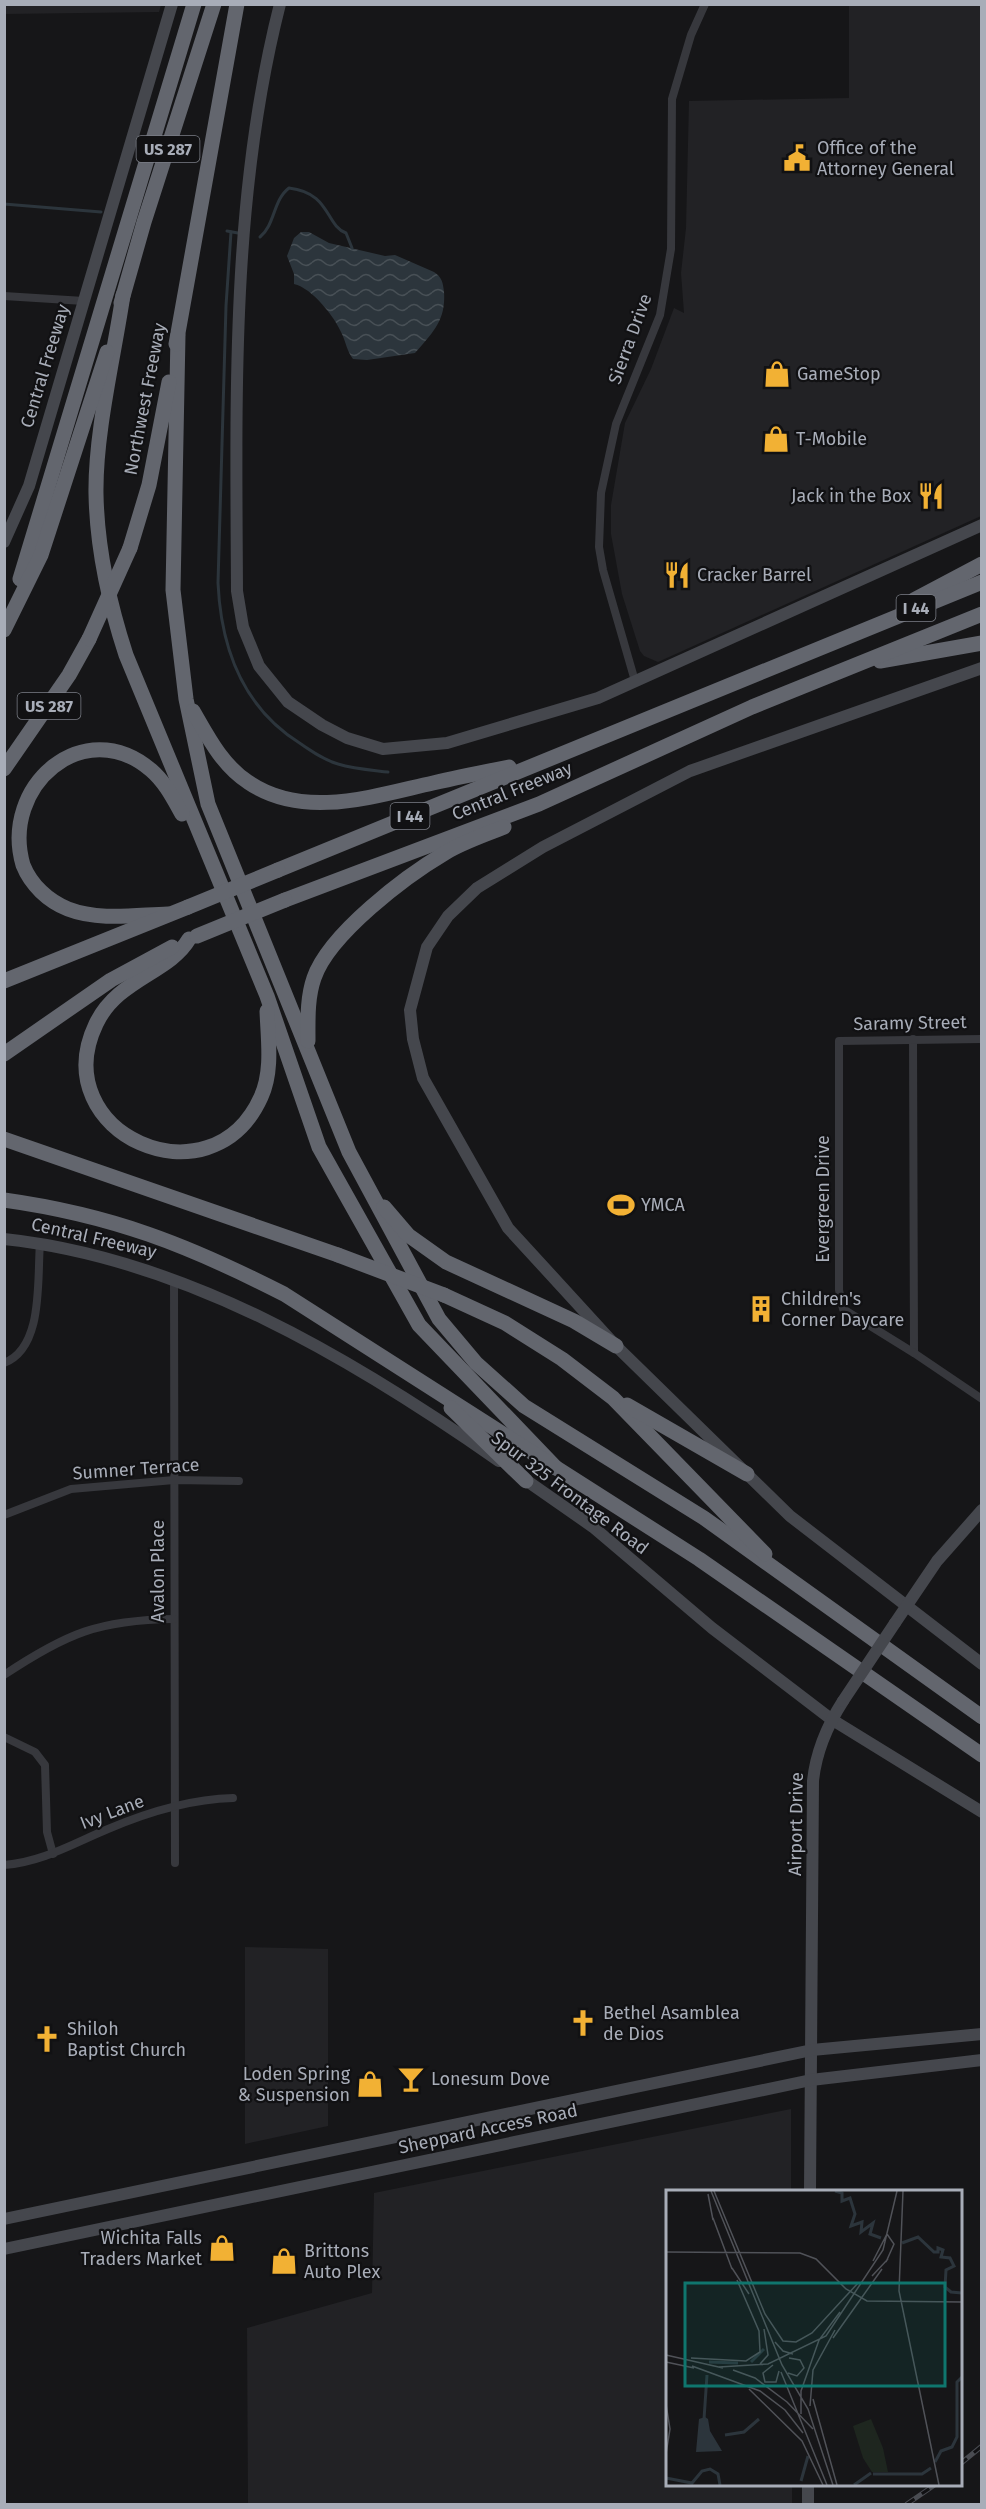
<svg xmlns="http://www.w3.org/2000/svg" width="986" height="2509" font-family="'Fira Sans',sans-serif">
<defs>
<pattern id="water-waves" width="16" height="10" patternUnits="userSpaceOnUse" patternTransform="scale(1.5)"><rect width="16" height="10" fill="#2c353c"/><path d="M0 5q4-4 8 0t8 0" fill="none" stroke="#485056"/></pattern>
</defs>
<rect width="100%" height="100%" fill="#161618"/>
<g fill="#222225">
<path d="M 4,5 L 5,4 L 161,5 L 159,12 L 5,14 Z"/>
<path d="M 849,5 L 981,5 L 981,516 L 658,662 L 644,656 L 640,651 L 622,594 L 611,534 L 611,505 L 625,423 L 651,369 L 674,308 L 684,313 L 681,273 L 686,228 L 689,101 L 849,98 Z"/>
<path d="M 245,1947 L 328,1949 L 328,2126 L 245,2144 Z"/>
<path d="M 791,2109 L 791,2191 L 668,2191 L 668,2484 L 792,2484 L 792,2504 L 248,2504 L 247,2328 L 372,2293 L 374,2193 Z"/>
</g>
<path fill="url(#water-waves)" d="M 301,232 L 309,232 L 329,243 L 385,256 L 395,255 L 434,272 C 442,277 443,283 444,292 C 446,321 432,333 415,353 L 367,360 L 353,359 C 347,351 346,343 342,334 C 335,317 312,288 294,284 L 294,274 L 287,256 L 294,238 Z"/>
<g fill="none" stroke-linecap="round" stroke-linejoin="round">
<g stroke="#2c353c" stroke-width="3">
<path d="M 4,204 L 101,212"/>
<path d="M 227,231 L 238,233"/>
<path d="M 231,232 L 226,306 L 218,583 C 221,649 243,708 301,744 C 313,752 324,760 338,764 C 354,769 371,770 388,772"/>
<path d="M 260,237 C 275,225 273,200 289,188 C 331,193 325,225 346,233 L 352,248"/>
</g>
<g stroke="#37383d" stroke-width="8">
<path d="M 4,296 L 84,301"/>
<path d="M 635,681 L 603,570 L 599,547 L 601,493 L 616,424 L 660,315 L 671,249 L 672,99 L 691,35 L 705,4"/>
<path d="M 913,1039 L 914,1353 L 982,1399"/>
<path d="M 174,1279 L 175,1863"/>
<path d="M 914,1353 L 843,1309 L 839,1290 L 839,1041 L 982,1039"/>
<path d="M 4,1363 C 44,1348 37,1279 40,1243"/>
<path d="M 4,1515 L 71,1489 L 174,1480 L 239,1481"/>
<path d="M 4,1675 C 67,1633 99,1620 174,1619"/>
<path d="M 4,1737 L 35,1752 L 45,1765 L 47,1832 L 53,1854"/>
<path d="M 4,1865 C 43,1862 74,1843 108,1829 C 148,1812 191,1799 233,1798"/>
</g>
<g stroke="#45474d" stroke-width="12">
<path d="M 280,4 C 231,196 236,395 237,591 L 243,627 L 259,666 L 288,702 L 322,725 L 347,738 L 383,749 L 447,743 L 598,698 L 982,525"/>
<path d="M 4,542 L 29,486 L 172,4"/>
<path d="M 982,668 L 690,771 L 543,847 L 477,888 L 448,916 L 427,947 L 410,1010 L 413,1039 L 423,1078 L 508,1228 L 616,1346 L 790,1516 L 982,1664"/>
<path d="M 4,1239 C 184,1258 353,1359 499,1461"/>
<path d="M 520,1476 L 593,1527 L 712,1628 L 831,1719 L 982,1812"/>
<path d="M 895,1623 L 937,1561 L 982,1510"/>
<path d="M 810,2191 L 813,1781 C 816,1751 827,1726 843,1701"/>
<path d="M 4,2219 L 812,2050 L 982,2034"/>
<path d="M 4,2249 L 811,2080 L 982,2060"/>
<path d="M 808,2504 L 808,2484"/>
</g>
<g stroke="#63666e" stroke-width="15">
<path d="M 123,295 C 114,356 95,433 96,494 C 97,549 109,603 126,655 L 267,996 L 319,1147 L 419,1325 L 556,1468"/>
<path d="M 121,303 L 144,222 L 214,4"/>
<path d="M 178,335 L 173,590 L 186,699 L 208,804 L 349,1152 L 439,1319 L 476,1363 L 524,1406 L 704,1518 L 982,1717"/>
<path d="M 176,344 L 237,4"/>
<path d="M 130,548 L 149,485 L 169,382"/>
<path d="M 20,579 L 194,4"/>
<path d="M 914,600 L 982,564"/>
<path d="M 4,630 L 41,555 L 107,352"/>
<path d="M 880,661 L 982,643"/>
<path d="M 193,711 C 208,737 222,765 248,782 C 303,820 374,796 433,783 C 459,777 484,772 509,767"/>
<path d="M 4,769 L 69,675 L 89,639"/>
<path d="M 278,870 L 982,582"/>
<path d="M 285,900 L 539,804 L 752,707 L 982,614"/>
<path d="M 168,914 C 135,915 99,921 68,909 C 48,901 31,885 23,865 C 0,786 84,713 151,770 C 165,782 173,798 182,814"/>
<path d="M 189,939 C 169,973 117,979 96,1024 C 44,1133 211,1208 261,1097 C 273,1071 268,1039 267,1011"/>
<path d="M 4,981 L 188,907"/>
<path d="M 308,1041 C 308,1020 307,998 314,978 C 329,934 406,876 445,853 C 463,842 485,835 504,827"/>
<path d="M 4,1054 L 111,980 L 172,947"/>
<path d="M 4,1139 L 338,1255"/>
<path d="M 4,1200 C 112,1215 188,1245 284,1294 L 699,1559 L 982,1755"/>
<path d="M 384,1207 L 408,1235 L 446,1262 L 574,1321 L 616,1346"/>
<path d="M 444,1295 L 505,1323 L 562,1359 L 613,1398 L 765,1554"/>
<path d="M 627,1405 L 747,1474"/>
<path d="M 451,1408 L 526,1481"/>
</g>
<defs>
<g id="rail">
<path d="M 960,2464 L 982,2446"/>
<path d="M 907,2504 L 936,2484"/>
</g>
</defs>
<use href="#rail" stroke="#4a4c52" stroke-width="5"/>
<use href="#rail" stroke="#111113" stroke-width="3" stroke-dasharray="9" stroke-linecap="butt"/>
<path stroke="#45474d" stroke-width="12" d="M 843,1701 L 895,1623"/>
<g stroke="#63666e" stroke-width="15">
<path d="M 89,639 L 130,548"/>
<path d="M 188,907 L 278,870"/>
<path d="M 197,936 L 285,900"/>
<path d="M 338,1255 L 444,1295"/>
</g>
</g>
<defs>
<symbol id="civic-bare" viewBox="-9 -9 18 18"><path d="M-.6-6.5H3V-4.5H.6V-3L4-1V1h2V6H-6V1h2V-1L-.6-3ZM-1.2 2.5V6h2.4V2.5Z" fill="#f2b134" stroke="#111113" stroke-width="2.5" paint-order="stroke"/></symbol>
<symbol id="shop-bare" viewBox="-9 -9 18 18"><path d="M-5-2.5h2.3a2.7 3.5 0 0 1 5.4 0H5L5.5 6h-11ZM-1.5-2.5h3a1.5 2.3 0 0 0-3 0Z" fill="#f2b134" stroke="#111113" stroke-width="2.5" paint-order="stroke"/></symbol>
<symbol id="restaurant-bare" viewBox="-9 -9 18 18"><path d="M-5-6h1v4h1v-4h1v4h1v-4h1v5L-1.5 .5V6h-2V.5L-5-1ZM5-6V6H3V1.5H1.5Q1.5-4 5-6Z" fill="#f2b134" stroke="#111113" stroke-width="2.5" paint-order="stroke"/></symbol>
<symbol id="stadium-bare" viewBox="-9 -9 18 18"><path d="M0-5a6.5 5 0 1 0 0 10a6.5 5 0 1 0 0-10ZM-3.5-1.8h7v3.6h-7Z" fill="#f2b134" stroke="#111113" stroke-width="2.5" paint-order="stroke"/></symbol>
<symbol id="building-bare" viewBox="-9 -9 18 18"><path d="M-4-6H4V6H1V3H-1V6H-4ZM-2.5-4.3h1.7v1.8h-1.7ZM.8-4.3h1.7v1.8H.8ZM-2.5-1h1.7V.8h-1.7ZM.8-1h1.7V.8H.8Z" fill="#f2b134" stroke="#111113" stroke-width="2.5" paint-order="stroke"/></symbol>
<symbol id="church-bare" viewBox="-9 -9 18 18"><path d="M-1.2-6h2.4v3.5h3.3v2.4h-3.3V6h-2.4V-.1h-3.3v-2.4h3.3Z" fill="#f2b134" stroke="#111113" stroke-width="2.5" paint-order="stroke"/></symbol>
<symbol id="bar-bare" viewBox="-9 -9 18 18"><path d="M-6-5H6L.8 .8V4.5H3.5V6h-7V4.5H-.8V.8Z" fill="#f2b134" stroke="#111113" stroke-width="2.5" paint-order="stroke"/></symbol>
</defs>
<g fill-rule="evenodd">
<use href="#civic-bare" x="778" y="139" width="38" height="38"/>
<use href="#shop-bare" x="758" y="355" width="38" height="38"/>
<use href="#shop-bare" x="757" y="420" width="38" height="38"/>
<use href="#restaurant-bare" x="912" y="477" width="38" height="38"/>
<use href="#restaurant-bare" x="658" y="556" width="38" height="38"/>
<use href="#stadium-bare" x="602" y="1186" width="38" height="38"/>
<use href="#building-bare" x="742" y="1290" width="38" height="38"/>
<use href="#church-bare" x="564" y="2004" width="38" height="38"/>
<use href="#church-bare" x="28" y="2020" width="38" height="38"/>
<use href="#bar-bare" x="392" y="2060" width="38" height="38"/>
<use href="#shop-bare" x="351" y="2065" width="38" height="38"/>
<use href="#shop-bare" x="203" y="2229" width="38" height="38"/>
<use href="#shop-bare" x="265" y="2242" width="38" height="38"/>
</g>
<g text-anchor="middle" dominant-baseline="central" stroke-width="4.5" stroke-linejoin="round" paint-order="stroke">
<g fill="#111113" stroke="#7b7e86" stroke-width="1.5">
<rect x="136.5" y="136" width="63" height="26" rx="4.5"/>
<rect x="896.5" y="595" width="39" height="26" rx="4.5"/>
<rect x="17.5" y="693" width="63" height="26" rx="4.5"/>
<rect x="390.5" y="803" width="39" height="26" rx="4.5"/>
</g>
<g font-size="16" font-weight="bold" fill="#a8adb8">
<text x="168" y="149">US 287</text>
<text x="916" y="608">I 44</text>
<text x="49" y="706">US 287</text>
<text x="410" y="816">I 44</text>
</g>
<g font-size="18" fill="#a8adb8" stroke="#111113" text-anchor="start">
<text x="817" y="148">Office of the<tspan x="817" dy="21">Attorney General</tspan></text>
<text x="797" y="374">GameStop</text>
<text x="796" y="439">T-Mobile</text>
<text x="911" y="496" text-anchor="end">Jack in the Box</text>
<text x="697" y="575">Cracker Barrel</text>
<text x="641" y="1205">YMCA</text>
<text x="781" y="1299">Children's<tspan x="781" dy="21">Corner Daycare</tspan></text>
<text x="603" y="2013">Bethel Asamblea<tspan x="603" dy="21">de Dios</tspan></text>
<text x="67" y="2029">Shiloh<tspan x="67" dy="21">Baptist Church</tspan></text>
<text x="350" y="2074" text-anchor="end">Loden Spring<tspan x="350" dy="21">&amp; Suspension</tspan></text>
<text x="431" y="2079">Lonesum Dove</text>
<text x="202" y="2238" text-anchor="end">Wichita Falls<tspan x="202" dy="21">Traders Market</tspan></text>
<text x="304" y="2251">Brittons<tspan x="304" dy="21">Auto Plex</tspan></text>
</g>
<g font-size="18" fill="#a8adb8" stroke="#111113">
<text transform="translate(630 339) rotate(-70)">Sierra Drive</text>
<text transform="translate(45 366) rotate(-73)">Central Freeway</text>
<text transform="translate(145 399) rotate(-79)">Northwest Freeway</text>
<text transform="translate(512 791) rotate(-22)">Central Freeway</text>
<text transform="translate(910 1023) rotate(-1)">Saramy Street</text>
<text transform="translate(823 1199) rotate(-90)">Evergreen Drive</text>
<text transform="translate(94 1238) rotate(13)">Central Freeway</text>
<text transform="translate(136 1469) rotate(-4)">Sumner Terrace</text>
<text transform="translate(570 1493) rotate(37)">Spur 325 Frontage Road</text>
<text transform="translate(158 1571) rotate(-90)">Avalon Place</text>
<text transform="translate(112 1812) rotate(-21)">Ivy Lane</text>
<text transform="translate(796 1824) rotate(-89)">Airport Drive</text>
<text transform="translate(488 2129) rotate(-12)">Sheppard Access Road</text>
</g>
</g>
<g transform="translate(666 2190)">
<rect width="296" height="296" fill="#161618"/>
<path d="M 205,229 L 217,258 L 222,282 L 206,282 L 197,268 L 187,236 Z" fill="#1e261f"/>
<path d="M 39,227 L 42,229 L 44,241 L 56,261 L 30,262 L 33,229 Z" fill="#2c353c"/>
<path fill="none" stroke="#2c353c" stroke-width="3" d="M 169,1 L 176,3 L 176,11 L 184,8 L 189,24 L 185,36 L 196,32 L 195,42 L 207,33 L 204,44 L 215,48M 236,53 L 252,47 L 268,62 L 272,62 L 272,58 L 277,60 L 275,67 L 284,68 L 288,76 L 280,80 L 279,97 L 285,102 L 296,103M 43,172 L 72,173M 85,172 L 98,159M 38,229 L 41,185M 59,245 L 78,242 L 93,229M 269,272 L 275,261 L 286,257 L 291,247 L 291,192 L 296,187M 207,284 L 256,284 L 265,278M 0,288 L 26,293 L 36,281 L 44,279 L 52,284 L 54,295M 135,291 L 142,266M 188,295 L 205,283"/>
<path fill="none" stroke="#505258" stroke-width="1.5" d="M 45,1 L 116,175 L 142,219 L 167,295M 48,1 L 99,124 L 117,151 L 130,152 L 146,143 L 192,93M 237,1 L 233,101 L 273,295M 42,4 L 47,30M 47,28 L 66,79M 0,62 L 134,63 L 150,69 L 180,99 L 201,111 L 296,112M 207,71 L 221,44 L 228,54 L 220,72M 66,78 L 83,104M 206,86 L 222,69M 167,148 L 216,79M 109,152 L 117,161 L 127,164M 0,165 L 57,178M 25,168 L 80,171 L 94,162 L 93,141 L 71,90M 0,172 L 28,178M 94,174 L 102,165 L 98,139M 107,175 L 97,183 L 99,192 L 110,192 L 113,181M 26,176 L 94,201 L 119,220 L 137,243M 53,177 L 102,174 L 160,146 L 217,60 L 231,1M 67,180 L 89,188 L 121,212 L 147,239M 115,182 L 161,295M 122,183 L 131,186 L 138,178 L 134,170 L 123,168M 83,199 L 136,251 L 157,295M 147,209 L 171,295M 0,214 L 4,239 L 0,264M 144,216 L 147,180 L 169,140M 135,224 L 135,201 L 153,150 L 174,122"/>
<path fill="#0f766e" fill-opacity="0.15" stroke="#0f766e" stroke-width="3" d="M 19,93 L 279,93 L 279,196 L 19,196 Z"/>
<rect width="296" height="296" fill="none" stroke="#a8adb8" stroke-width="3"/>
</g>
<rect width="986" height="2509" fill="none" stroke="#a8adb8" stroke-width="12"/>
</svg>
